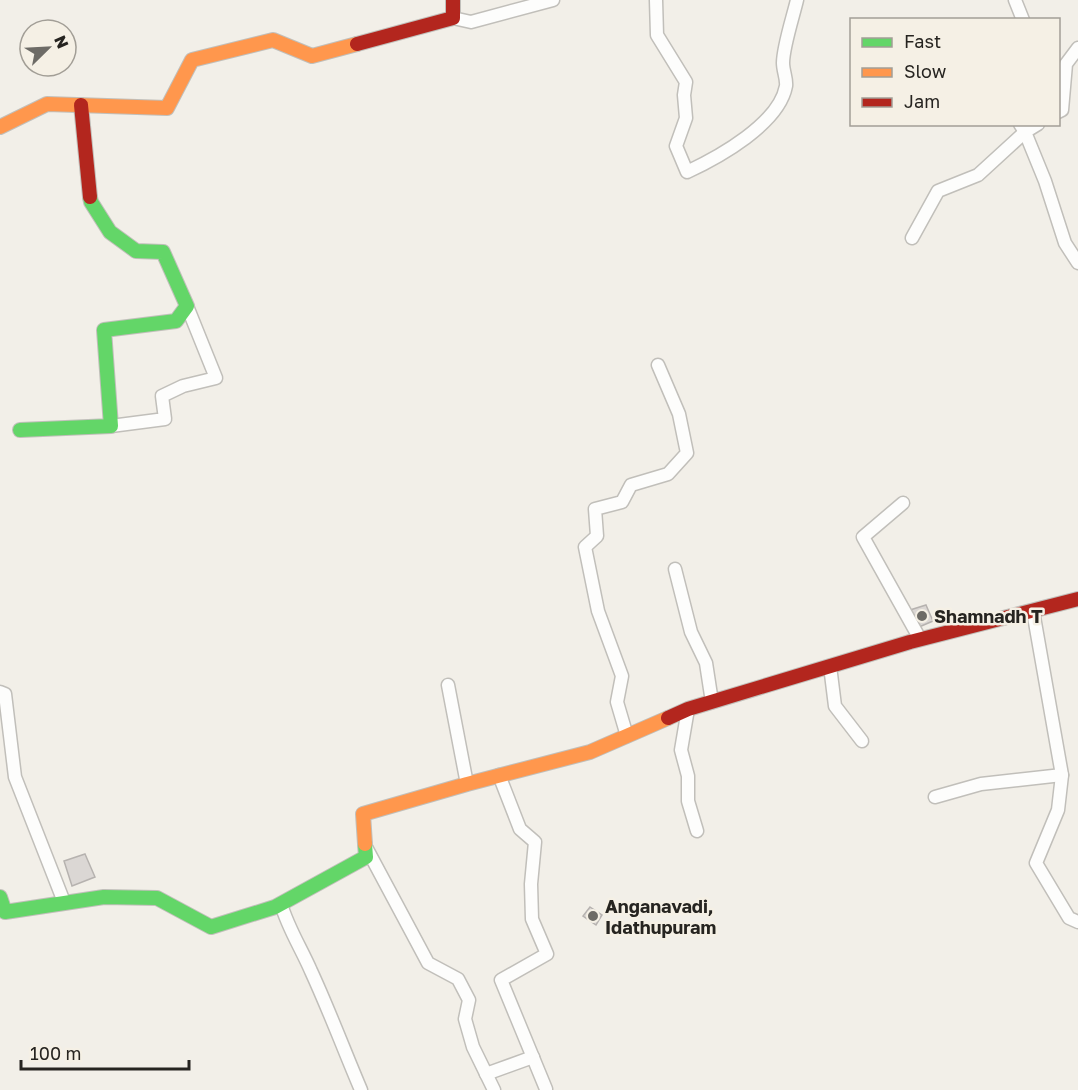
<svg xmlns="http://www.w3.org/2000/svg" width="1078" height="1090" font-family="'Golos Text',sans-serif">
<rect width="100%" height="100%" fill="#f2efe8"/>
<g fill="#dbd7d4" stroke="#b6b2af" stroke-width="1.5">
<path d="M 926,605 L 933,621 L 919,627 L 910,610 Z"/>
<path d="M 85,854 L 95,877 L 72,886 L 64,861 Z"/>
<path d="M 590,907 L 602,915 L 596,925 L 583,916 Z"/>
</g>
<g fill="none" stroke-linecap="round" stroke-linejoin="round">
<defs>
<g id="street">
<path d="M 656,0 L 657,35 L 686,82 L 684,95 L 686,118 L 676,146 L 687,172 C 719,157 779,124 786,86 C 787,79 783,71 783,63 C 783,47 793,17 797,0"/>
<path d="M 1015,0 L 1023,20"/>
<path d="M 453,18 L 471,22 L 553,0"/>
<path d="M 1058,112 L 1062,110 L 1066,64 L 1078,48"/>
<path d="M 1038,124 L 1025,132 L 1045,181 L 1065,243 L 1078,263"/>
<path d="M 912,238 L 938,191 L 978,175 L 1025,132 L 1020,124"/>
<path d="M 111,426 L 165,419 L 162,396 L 183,386 L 216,378 L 187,306"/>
<path d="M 903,503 L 863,537 L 920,639"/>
<path d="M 675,569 L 691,632 L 706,663 L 712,702"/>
<path d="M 1033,611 L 1062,775 L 1058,810 L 1036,863 L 1069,918 L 1078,922"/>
<path d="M 830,666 L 835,706 L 862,741"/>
<path d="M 448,685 L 467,784"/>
<path d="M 0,692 L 5,694 L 15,777 L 64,902"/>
<path d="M 688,709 L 681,750 L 688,776 L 688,801 L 697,831"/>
<path d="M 627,736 L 617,702 L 622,676 L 598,611 L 585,547 L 597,536 L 595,509 L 622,502 L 631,485 L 668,474 L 687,453 L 679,414 L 658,365"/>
<path d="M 499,775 L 520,829 L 535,842 L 531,884 L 532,919 L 547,954 L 501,980 L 546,1089"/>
<path d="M 935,797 L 981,784 L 1062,775"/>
<path d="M 367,849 L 428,963 L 458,979 L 469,1000 L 465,1019 L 473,1047 L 494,1090"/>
<path d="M 281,904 C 288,928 301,948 311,971 C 329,1010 344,1050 361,1090"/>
<path d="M 486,1074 L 533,1057"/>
</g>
<g id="fast">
<path d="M 20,430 L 111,426 L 104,330 L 176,321 L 187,306 L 163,252 L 136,251 L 110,232 L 91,202 L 90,197"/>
<path d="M 0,897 L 5,912 L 104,897 L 157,898 L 211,927 L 275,907 L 366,857 L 365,844"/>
</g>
<g id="slow">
<path d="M 0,127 L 47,104 L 167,108 L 192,60 L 273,40 L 312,56 L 357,44"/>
<path d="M 365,844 L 363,814 L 467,784 L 590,752 L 668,718"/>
</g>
<g id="jam">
<path d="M 357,44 L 453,18 L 453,0"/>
<path d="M 81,105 L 90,197"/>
<path d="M 668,718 L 688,709 L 910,642 L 1078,599"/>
</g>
</defs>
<use href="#street" stroke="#c1bfba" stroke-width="15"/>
<use href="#fast" stroke="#c1bfba" stroke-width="16"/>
<use href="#slow" stroke="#c1bfba" stroke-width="16"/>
<use href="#jam" stroke="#c1bfba" stroke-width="16"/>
<use href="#street" stroke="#fdfdfc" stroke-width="12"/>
<use href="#fast" stroke="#63d668" stroke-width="14"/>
<use href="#slow" stroke="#ff974d" stroke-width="14"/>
<use href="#jam" stroke="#b3261e" stroke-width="14"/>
</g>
<g fill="#6d6b66" stroke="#f5f0e5" stroke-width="2">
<circle cx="922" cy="616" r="6"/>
<circle cx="593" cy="916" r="6"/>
</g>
<g text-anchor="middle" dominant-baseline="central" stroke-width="5" stroke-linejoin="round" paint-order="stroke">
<g font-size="18" font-weight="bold" fill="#262420" stroke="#f5f0e5" text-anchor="start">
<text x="934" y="616">Shamnadh T</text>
<text x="605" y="906">Anganavadi,<tspan x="605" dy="21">Idathupuram</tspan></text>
</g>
</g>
<rect x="850" y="18" width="210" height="108" fill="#f5f0e5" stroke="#a29e96" stroke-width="1.5"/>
<rect x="862" y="38" width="30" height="9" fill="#63d668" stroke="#a29e96" stroke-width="1.5"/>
<text x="904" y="48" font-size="18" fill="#262420">Fast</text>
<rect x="862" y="68" width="30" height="9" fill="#ff974d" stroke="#a29e96" stroke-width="1.5"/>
<text x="904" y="78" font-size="18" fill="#262420">Slow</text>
<rect x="862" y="98" width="30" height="9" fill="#b3261e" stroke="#a29e96" stroke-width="1.5"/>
<text x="904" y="108" font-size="18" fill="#262420">Jam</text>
<g transform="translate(48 48) rotate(66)"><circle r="28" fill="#f5f0e5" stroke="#a29e96" stroke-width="1.5"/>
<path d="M0-4.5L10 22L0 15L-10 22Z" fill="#6d6b66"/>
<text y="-9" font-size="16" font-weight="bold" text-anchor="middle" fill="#262420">N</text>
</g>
<path d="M21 1060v9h168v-9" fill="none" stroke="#262420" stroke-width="3"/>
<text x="30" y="1060" font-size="18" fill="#262420" stroke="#f5f0e5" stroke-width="4.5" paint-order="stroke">100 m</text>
</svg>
